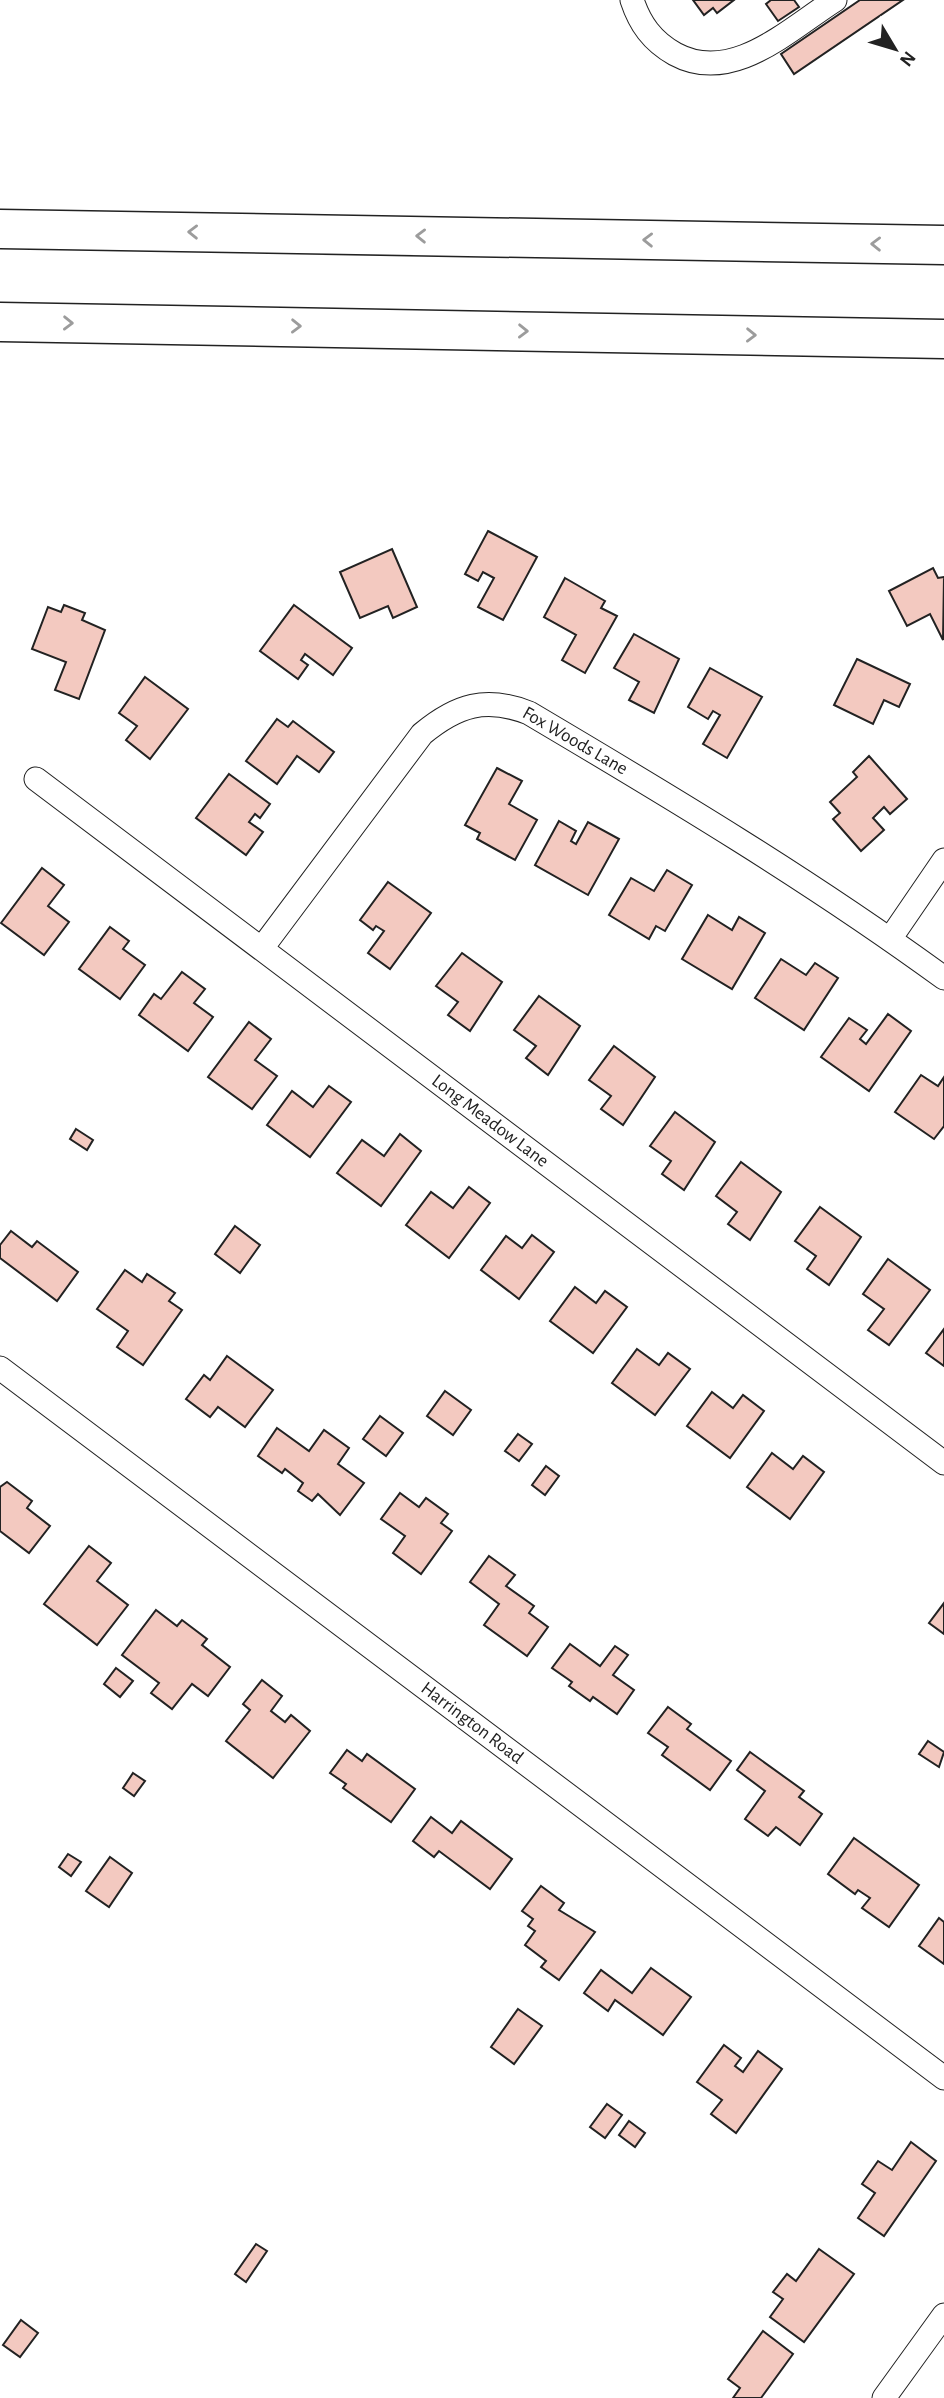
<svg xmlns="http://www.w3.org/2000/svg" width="944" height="2398" font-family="'Alegreya Sans',sans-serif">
<rect width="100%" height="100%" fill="#fff"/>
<g fill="#f3c9c0" stroke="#222" stroke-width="2">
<path d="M 693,0 L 734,0 L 717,13 L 713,8 L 704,15 Z"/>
<path d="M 771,0 L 794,0 L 799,7 L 778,21 L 766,4 Z"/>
<path d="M 860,0 L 903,0 L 794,74 L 781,54 Z"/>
<path d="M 488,531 L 537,557 L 503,620 L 478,607 L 494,578 L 483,572 L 478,581 L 465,574 Z"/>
<path d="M 392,549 L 417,607 L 393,618 L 388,606 L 360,618 L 340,572 Z"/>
<path d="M 933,568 L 938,578 L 944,577 L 943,640 L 930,614 L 907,626 L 889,591 Z"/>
<path d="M 565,578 L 605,601 L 601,608 L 617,616 L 585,673 L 562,660 L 576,635 L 544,617 Z"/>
<path d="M 64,605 L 85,613 L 82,620 L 105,630 L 79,699 L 55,690 L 66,662 L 32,649 L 48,607 L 61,612 Z"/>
<path d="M 294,605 L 352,648 L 333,675 L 305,654 L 301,660 L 308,665 L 298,679 L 260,651 Z"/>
<path d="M 634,634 L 679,659 L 654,713 L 629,700 L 639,682 L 614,668 Z"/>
<path d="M 857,659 L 910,684 L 899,707 L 884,700 L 873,724 L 834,705 Z"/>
<path d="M 710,668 L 762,697 L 727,758 L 703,744 L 720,715 L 713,711 L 708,719 L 688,707 Z"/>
<path d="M 145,677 L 188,709 L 150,759 L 126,740 L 137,726 L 119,713 Z"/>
<path d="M 277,719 L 288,727 L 293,721 L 334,752 L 319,772 L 297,756 L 277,784 L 246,761 Z"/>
<path d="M 869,756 L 907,799 L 890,814 L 884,807 L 873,818 L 884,830 L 861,851 L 833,819 L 840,813 L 830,802 L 857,777 L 853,772 Z"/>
<path d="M 497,768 L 522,781 L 509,804 L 537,820 L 515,860 L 477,839 L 480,833 L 465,825 Z"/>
<path d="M 229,774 L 270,804 L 260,818 L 255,814 L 249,822 L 263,832 L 246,855 L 196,818 Z"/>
<path d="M 559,821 L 576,831 L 571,841 L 576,844 L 588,822 L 619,839 L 588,895 L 535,865 Z"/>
<path d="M 42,868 L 64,885 L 48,906 L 69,922 L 44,955 L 1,923 Z"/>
<path d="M 667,870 L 692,885 L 665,931 L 656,926 L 649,939 L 609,915 L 631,878 L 654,891 Z"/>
<path d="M 388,882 L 431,913 L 390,969 L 368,953 L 384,931 L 376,926 L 373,930 L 360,920 Z"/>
<path d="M 708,915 L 732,930 L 739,917 L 765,933 L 732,989 L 682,959 Z"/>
<path d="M 110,927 L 129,941 L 123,949 L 145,965 L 120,999 L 79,969 Z"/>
<path d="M 462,953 L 502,982 L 470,1031 L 448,1015 L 458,1002 L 436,986 Z"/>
<path d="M 781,959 L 806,975 L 815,963 L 838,978 L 804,1030 L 755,998 Z"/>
<path d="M 182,972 L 205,989 L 194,1003 L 213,1017 L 188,1051 L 139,1015 L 154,994 L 161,999 Z"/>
<path d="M 539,996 L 580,1026 L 548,1075 L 526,1058 L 536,1046 L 514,1030 Z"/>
<path d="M 888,1014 L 911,1031 L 869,1091 L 821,1057 L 849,1018 L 867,1030 L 860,1039 L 866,1044 Z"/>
<path d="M 249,1022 L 271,1039 L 255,1060 L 277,1076 L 252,1109 L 208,1077 Z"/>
<path d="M 614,1046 L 655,1077 L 623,1125 L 601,1109 L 611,1096 L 589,1080 Z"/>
<path d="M 921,1075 L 938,1086 L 944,1077 L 944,1126 L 934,1139 L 895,1112 Z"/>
<path d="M 329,1086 L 351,1102 L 310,1157 L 267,1125 L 292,1091 L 313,1107 Z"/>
<path d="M 675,1112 L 715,1142 L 684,1190 L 662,1174 L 671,1161 L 650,1146 Z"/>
<path d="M 76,1129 L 93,1140 L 87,1150 L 70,1139 Z"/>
<path d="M 400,1134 L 421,1151 L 381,1206 L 337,1173 L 362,1140 L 384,1156 Z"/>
<path d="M 741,1162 L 781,1192 L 750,1240 L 728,1224 L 737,1212 L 716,1196 Z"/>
<path d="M 469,1187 L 490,1203 L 449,1258 L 406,1225 L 431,1192 L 453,1208 Z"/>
<path d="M 820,1207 L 861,1237 L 829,1285 L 807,1269 L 816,1256 L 795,1241 Z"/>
<path d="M 235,1226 L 260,1245 L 240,1273 L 215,1254 Z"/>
<path d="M 11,1231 L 32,1247 L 37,1241 L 78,1272 L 57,1301 L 0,1258 L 0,1245 Z"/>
<path d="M 532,1235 L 554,1252 L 519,1299 L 481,1270 L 506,1236 L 522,1248 Z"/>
<path d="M 888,1259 L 930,1290 L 889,1345 L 868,1330 L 884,1309 L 863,1294 Z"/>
<path d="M 125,1270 L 142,1282 L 147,1274 L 175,1293 L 169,1301 L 182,1310 L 143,1365 L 117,1347 L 128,1331 L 97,1309 Z"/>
<path d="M 575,1287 L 596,1303 L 605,1291 L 627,1307 L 593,1353 L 550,1321 Z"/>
<path d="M 944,1329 L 944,1366 L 926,1353 Z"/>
<path d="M 637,1349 L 659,1365 L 668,1353 L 690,1369 L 655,1415 L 612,1383 Z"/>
<path d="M 227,1356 L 273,1390 L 245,1427 L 218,1407 L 210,1417 L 186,1399 L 204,1375 L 210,1380 Z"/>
<path d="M 445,1391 L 471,1410 L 453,1435 L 427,1416 Z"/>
<path d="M 712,1392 L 733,1408 L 743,1395 L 764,1411 L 730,1458 L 687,1426 Z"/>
<path d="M 380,1416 L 403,1433 L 386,1456 L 363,1439 Z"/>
<path d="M 277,1428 L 309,1451 L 324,1430 L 349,1448 L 338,1464 L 364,1483 L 340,1515 L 318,1494 L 312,1501 L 298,1491 L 303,1483 L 285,1469 L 282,1473 L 258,1456 Z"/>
<path d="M 518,1434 L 532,1444 L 519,1461 L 505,1451 Z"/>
<path d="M 772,1453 L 793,1469 L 803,1456 L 824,1472 L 790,1519 L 747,1487 Z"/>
<path d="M 546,1466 L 559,1476 L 545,1495 L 532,1485 Z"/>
<path d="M 7,1482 L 32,1501 L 27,1508 L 50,1526 L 29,1553 L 0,1531 L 0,1487 Z"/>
<path d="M 400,1493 L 419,1507 L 426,1498 L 448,1514 L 441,1523 L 452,1531 L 421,1574 L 393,1553 L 405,1536 L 381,1519 Z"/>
<path d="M 89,1546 L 111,1563 L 97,1581 L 128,1605 L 97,1645 L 44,1604 Z"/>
<path d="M 489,1556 L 515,1575 L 506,1586 L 534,1606 L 529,1613 L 548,1627 L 527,1656 L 484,1625 L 499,1604 L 470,1582 Z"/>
<path d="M 944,1603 L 944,1634 L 929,1623 Z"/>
<path d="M 156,1610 L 177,1626 L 182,1620 L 207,1639 L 202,1645 L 230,1667 L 208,1696 L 192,1684 L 172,1709 L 151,1693 L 159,1683 L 122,1655 Z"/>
<path d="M 570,1644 L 600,1666 L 615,1646 L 628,1655 L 613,1675 L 634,1690 L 617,1714 L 593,1697 L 590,1701 L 569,1686 L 572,1682 L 552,1668 Z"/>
<path d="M 116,1668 L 133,1681 L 120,1697 L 104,1684 Z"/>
<path d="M 262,1680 L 282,1696 L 271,1711 L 285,1722 L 291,1715 L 310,1731 L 273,1778 L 226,1741 L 250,1710 L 243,1704 Z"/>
<path d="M 668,1707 L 691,1724 L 687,1729 L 731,1761 L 710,1790 L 662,1755 L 668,1747 L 648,1733 Z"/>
<path d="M 928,1741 L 944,1752 L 939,1767 L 919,1754 Z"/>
<path d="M 347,1750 L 362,1761 L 367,1754 L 415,1789 L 391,1822 L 343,1788 L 346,1784 L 330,1773 Z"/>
<path d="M 750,1752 L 804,1791 L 799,1797 L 822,1814 L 800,1845 L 776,1827 L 768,1836 L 745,1819 L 765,1791 L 737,1770 Z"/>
<path d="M 133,1773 L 145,1781 L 134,1796 L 123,1788 Z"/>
<path d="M 431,1817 L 452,1833 L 461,1821 L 512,1859 L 490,1889 L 439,1851 L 434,1857 L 413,1841 Z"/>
<path d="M 854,1838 L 919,1885 L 889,1927 L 862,1908 L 870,1898 L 858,1890 L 855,1894 L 828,1874 Z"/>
<path d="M 68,1854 L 81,1862 L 71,1876 L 59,1867 Z"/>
<path d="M 110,1857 L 132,1873 L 109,1907 L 86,1891 Z"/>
<path d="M 541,1886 L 564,1903 L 559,1910 L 595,1932 L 559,1980 L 541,1967 L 546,1961 L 525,1945 L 535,1931 L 528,1926 L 533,1919 L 522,1911 Z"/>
<path d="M 939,1918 L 944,1922 L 944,1964 L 919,1946 Z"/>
<path d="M 651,1968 L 691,1997 L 663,2035 L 615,2000 L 608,2011 L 584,1993 L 601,1970 L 632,1993 Z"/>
<path d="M 518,2009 L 542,2026 L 514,2064 L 491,2047 Z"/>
<path d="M 724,2045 L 741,2058 L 735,2066 L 743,2072 L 758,2051 L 782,2069 L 736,2133 L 711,2114 L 722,2100 L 697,2082 Z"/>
<path d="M 607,2104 L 622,2115 L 605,2138 L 590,2127 Z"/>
<path d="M 629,2121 L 645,2133 L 635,2147 L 619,2135 Z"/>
<path d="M 911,2142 L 936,2161 L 884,2236 L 858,2218 L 875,2193 L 862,2184 L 878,2161 L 892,2170 Z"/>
<path d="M 256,2244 L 267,2251 L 246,2282 L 235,2274 Z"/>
<path d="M 819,2249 L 854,2274 L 804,2342 L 770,2317 L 783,2299 L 773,2292 L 787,2274 L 796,2281 Z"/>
<path d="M 21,2320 L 38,2333 L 20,2357 L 3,2345 Z"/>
<path d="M 763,2331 L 793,2354 L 761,2398 L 733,2398 L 740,2388 L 728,2379 Z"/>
</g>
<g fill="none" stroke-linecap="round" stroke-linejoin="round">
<defs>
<g id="minor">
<path d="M 632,0 C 640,24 652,41 675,54 C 732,85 788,30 835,0"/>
<path d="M 36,779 L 944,1463"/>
<path d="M 890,939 L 944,860"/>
<path d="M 262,948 L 422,734 C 457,705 486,696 529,713 C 671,797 811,881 944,978"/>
<path d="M 0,1368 L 944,2078"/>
<path d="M 884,2398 L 944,2315"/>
</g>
<g id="motorway">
<path d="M 0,229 L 944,245"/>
<path d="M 0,322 L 944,339"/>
</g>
</defs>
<use href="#minor" stroke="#222" stroke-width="25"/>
<use href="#motorway" stroke="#222" stroke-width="41"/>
<use href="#minor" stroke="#fff" stroke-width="23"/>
<use href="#motorway" stroke="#fff" stroke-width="38"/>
</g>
<defs><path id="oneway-chevron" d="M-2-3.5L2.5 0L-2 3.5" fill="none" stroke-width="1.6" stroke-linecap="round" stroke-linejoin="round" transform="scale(1.75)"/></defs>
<g stroke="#9c9c9c">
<use href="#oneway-chevron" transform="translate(193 232) rotate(-179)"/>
<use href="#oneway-chevron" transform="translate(421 236) rotate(-179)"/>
<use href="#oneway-chevron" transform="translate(648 240) rotate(-179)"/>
<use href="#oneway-chevron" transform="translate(876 244) rotate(-179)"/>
<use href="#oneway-chevron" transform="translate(68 323) rotate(1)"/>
<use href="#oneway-chevron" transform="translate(296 326) rotate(1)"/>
<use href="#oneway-chevron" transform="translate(523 331) rotate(1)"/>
<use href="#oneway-chevron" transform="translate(751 335) rotate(1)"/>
</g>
<g text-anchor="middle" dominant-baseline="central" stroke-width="5" stroke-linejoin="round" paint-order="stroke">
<g font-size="19" fill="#222" stroke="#fff">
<text transform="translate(575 741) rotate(30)">Fox Woods Lane</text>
<text transform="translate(490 1121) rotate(37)">Long Meadow Lane</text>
<text transform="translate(472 1723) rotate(37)">Harrington Road</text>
</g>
</g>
<g transform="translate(895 49) rotate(128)" stroke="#ffffff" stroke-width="5" paint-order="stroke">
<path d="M0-5L12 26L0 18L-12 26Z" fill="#222222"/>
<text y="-10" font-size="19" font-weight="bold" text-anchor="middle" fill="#222222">N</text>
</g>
</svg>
